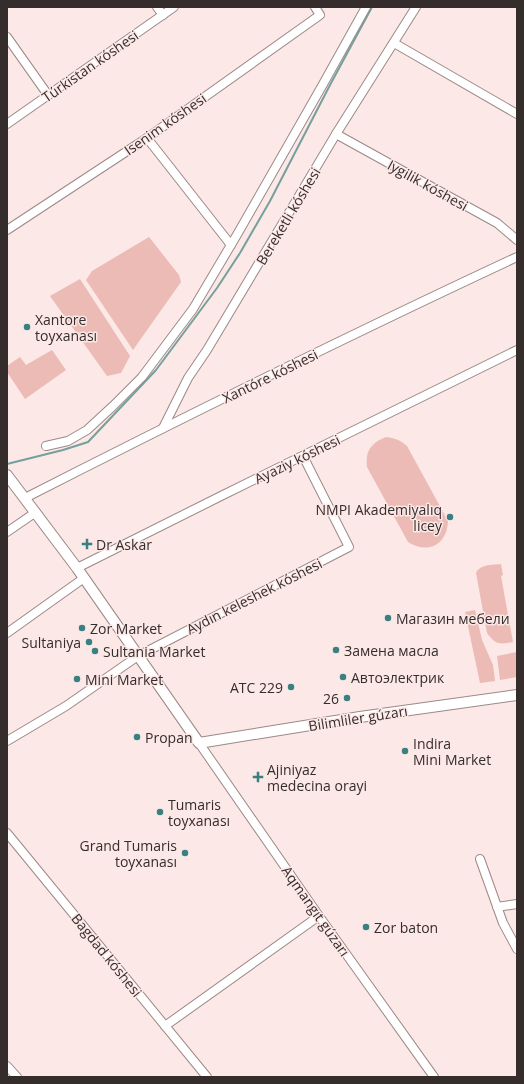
<svg xmlns="http://www.w3.org/2000/svg" width="524" height="1084" font-family="'Open Sans',sans-serif">
<rect width="100%" height="100%" fill="#fce8e6"/>
<g fill="#ecbbb5">
<path d="M 149,237 L 179,275 L 181,282 L 133,350 L 86,280 L 92,271 Z"/>
<path d="M 80,279 L 130,356 L 121,373 L 107,376 L 50,296 Z"/>
<path d="M 52,350 L 66,370 L 25,399 L 7,372 L 7,366 L 20,357 L 26,365 Z"/>
<path d="M 386,437 C 395,438 400,440 407,446 L 448,521 C 447,544 429,555 408,542 L 367,467 C 365,451 371,443 386,437 Z"/>
<path d="M 501,564 L 503,575 L 501,576 L 513,642 C 499,645 495,644 487,633 L 476,573 C 480,564 492,565 501,564 Z"/>
<path d="M 475,610 L 482,640 L 493,665 L 495,681 L 480,683 L 465,612 Z"/>
<path d="M 517,652 L 517,677 L 500,680 L 497,656 Z"/>
</g>
<g fill="none" stroke-linecap="round" stroke-linejoin="round">
<path stroke="#75a09e" stroke-width="2" d="M 7,464 L 63,450 L 88,442 L 156,370 L 217,288 L 240,253 L 270,201 L 330,85 L 372,7"/>
<defs>
<g id="minor">
<path d="M 157,7 L 163,15"/>
<path d="M 7,37 L 48,95"/>
<path d="M 394,43 L 517,114"/>
<path d="M 7,124 L 174,7"/>
<path d="M 336,134 L 497,223 L 517,240"/>
<path d="M 147,138 L 231,245"/>
<path d="M 7,230 L 147,138 L 320,15 L 315,7"/>
<path d="M 163,428 L 188,378 L 207,350 L 336,134 L 416,7"/>
<path d="M 46,446 L 68,441 L 87,430 L 113,406 L 142,377 L 193,309 L 238,233 L 322,86 L 366,7"/>
<path d="M 25,498 C 188,415 352,334 517,257"/>
<path d="M 7,532 L 36,512"/>
<path d="M 77,568 L 221,496 L 517,350"/>
<path d="M 7,633 L 84,578"/>
<path d="M 7,741 L 66,706 L 138,656 L 349,547 L 303,456"/>
<path d="M 199,743 L 319,916 L 434,1077"/>
<path d="M 7,833 L 207,1077"/>
<path d="M 480,859 L 503,923 L 517,949"/>
<path d="M 497,907 L 517,904"/>
<path d="M 165,1026 L 319,916"/>
<path d="M 7,1066 L 17,1077"/>
</g>
<path id="major" d="M 7,475 L 77,568 L 199,743 L 360,717 L 517,695"/>
</defs>
<use href="#minor" stroke="#9b8987" stroke-width="10"/>
<use href="#major" stroke="#9b8987" stroke-width="12"/>
<use href="#minor" stroke="#fff" stroke-width="8"/>
<use href="#major" stroke="#fff" stroke-width="10"/>
</g>
<g fill="#388180" stroke="#fce8e6" stroke-width="1.5">
<circle cx="27" cy="327" r="4"/>
<circle cx="450" cy="517" r="4"/>
<path d="M85 538h4v4h4v4h-4v4h-4v-4h-4v-4h4z"/>
<circle cx="388" cy="618" r="4"/>
<circle cx="82" cy="628" r="4"/>
<circle cx="89" cy="642" r="4"/>
<circle cx="336" cy="650" r="4"/>
<circle cx="95" cy="651" r="4"/>
<circle cx="343" cy="677" r="4"/>
<circle cx="77" cy="679" r="4"/>
<circle cx="291" cy="687" r="4"/>
<circle cx="347" cy="698" r="4"/>
<circle cx="137" cy="737" r="4"/>
<circle cx="405" cy="751" r="4"/>
<path d="M256 771h4v4h4v4h-4v4h-4v-4h-4v-4h4z"/>
<circle cx="160" cy="812" r="4"/>
<circle cx="185" cy="853" r="4"/>
<circle cx="366" cy="927" r="4"/>
</g>
<g text-anchor="middle" dominant-baseline="central" stroke-width="3" stroke-linejoin="round" paint-order="stroke">
<g font-size="14" fill="#352d2c" stroke="#fce8e6">
<text transform="translate(90 66) rotate(-35)">Túrkistan kóshesi</text>
<text transform="translate(165 124) rotate(-35)">Isenim kóshesi</text>
<text transform="translate(428 185) rotate(29)">Iygilik kóshesi</text>
<text transform="translate(288 216) rotate(-59)">Bereketli kóshesi</text>
<text transform="translate(270 376) rotate(-26)">Xantóre kóshesi</text>
<text transform="translate(297 459) rotate(-26)">Ayaziy kóshesi</text>
<text transform="translate(254 596) rotate(-27)">Aydın keleshek kóshesi</text>
<text transform="translate(358 718) rotate(-9)">Bilimliler gúzarı</text>
<text transform="translate(316 911) rotate(55)">Aqmangıt gúzarı</text>
<text transform="translate(107 955) rotate(51)">Bagdad kóshesi</text>
</g>
<g font-size="14" fill="#352d2c" stroke="#fce8e6" text-anchor="start">
<text x="35" y="319">Xantore<tspan x="35" dy="16">toyxanası</tspan></text>
<text x="442" y="509" text-anchor="end">NMPI Akademiyalıq<tspan x="442" dy="16">licey</tspan></text>
<text x="96" y="544">Dr Askar</text>
<text x="396" y="618">Магазин мебели</text>
<text x="90" y="628">Zor Market</text>
<text x="81" y="642" text-anchor="end">Sultaniya</text>
<text x="344" y="650">Замена масла</text>
<text x="103" y="651">Sultania Market</text>
<text x="351" y="677">Автоэлектрик</text>
<text x="85" y="679">Mini Market</text>
<text x="283" y="687" text-anchor="end">АТС 229</text>
<text x="339" y="698" text-anchor="end">26</text>
<text x="145" y="737">Propan</text>
<text x="413" y="743">Indira<tspan x="413" dy="16">Mini Market</tspan></text>
<text x="267" y="769">Ajiniyaz<tspan x="267" dy="16">medecina orayi</tspan></text>
<text x="168" y="804">Tumaris<tspan x="168" dy="16">toyxanası</tspan></text>
<text x="177" y="845" text-anchor="end">Grand Tumaris<tspan x="177" dy="16">toyxanası</tspan></text>
<text x="374" y="927">Zor baton</text>
</g>
</g>
<rect width="524" height="1084" fill="none" stroke="#352d2c" stroke-width="16"/>
</svg>
